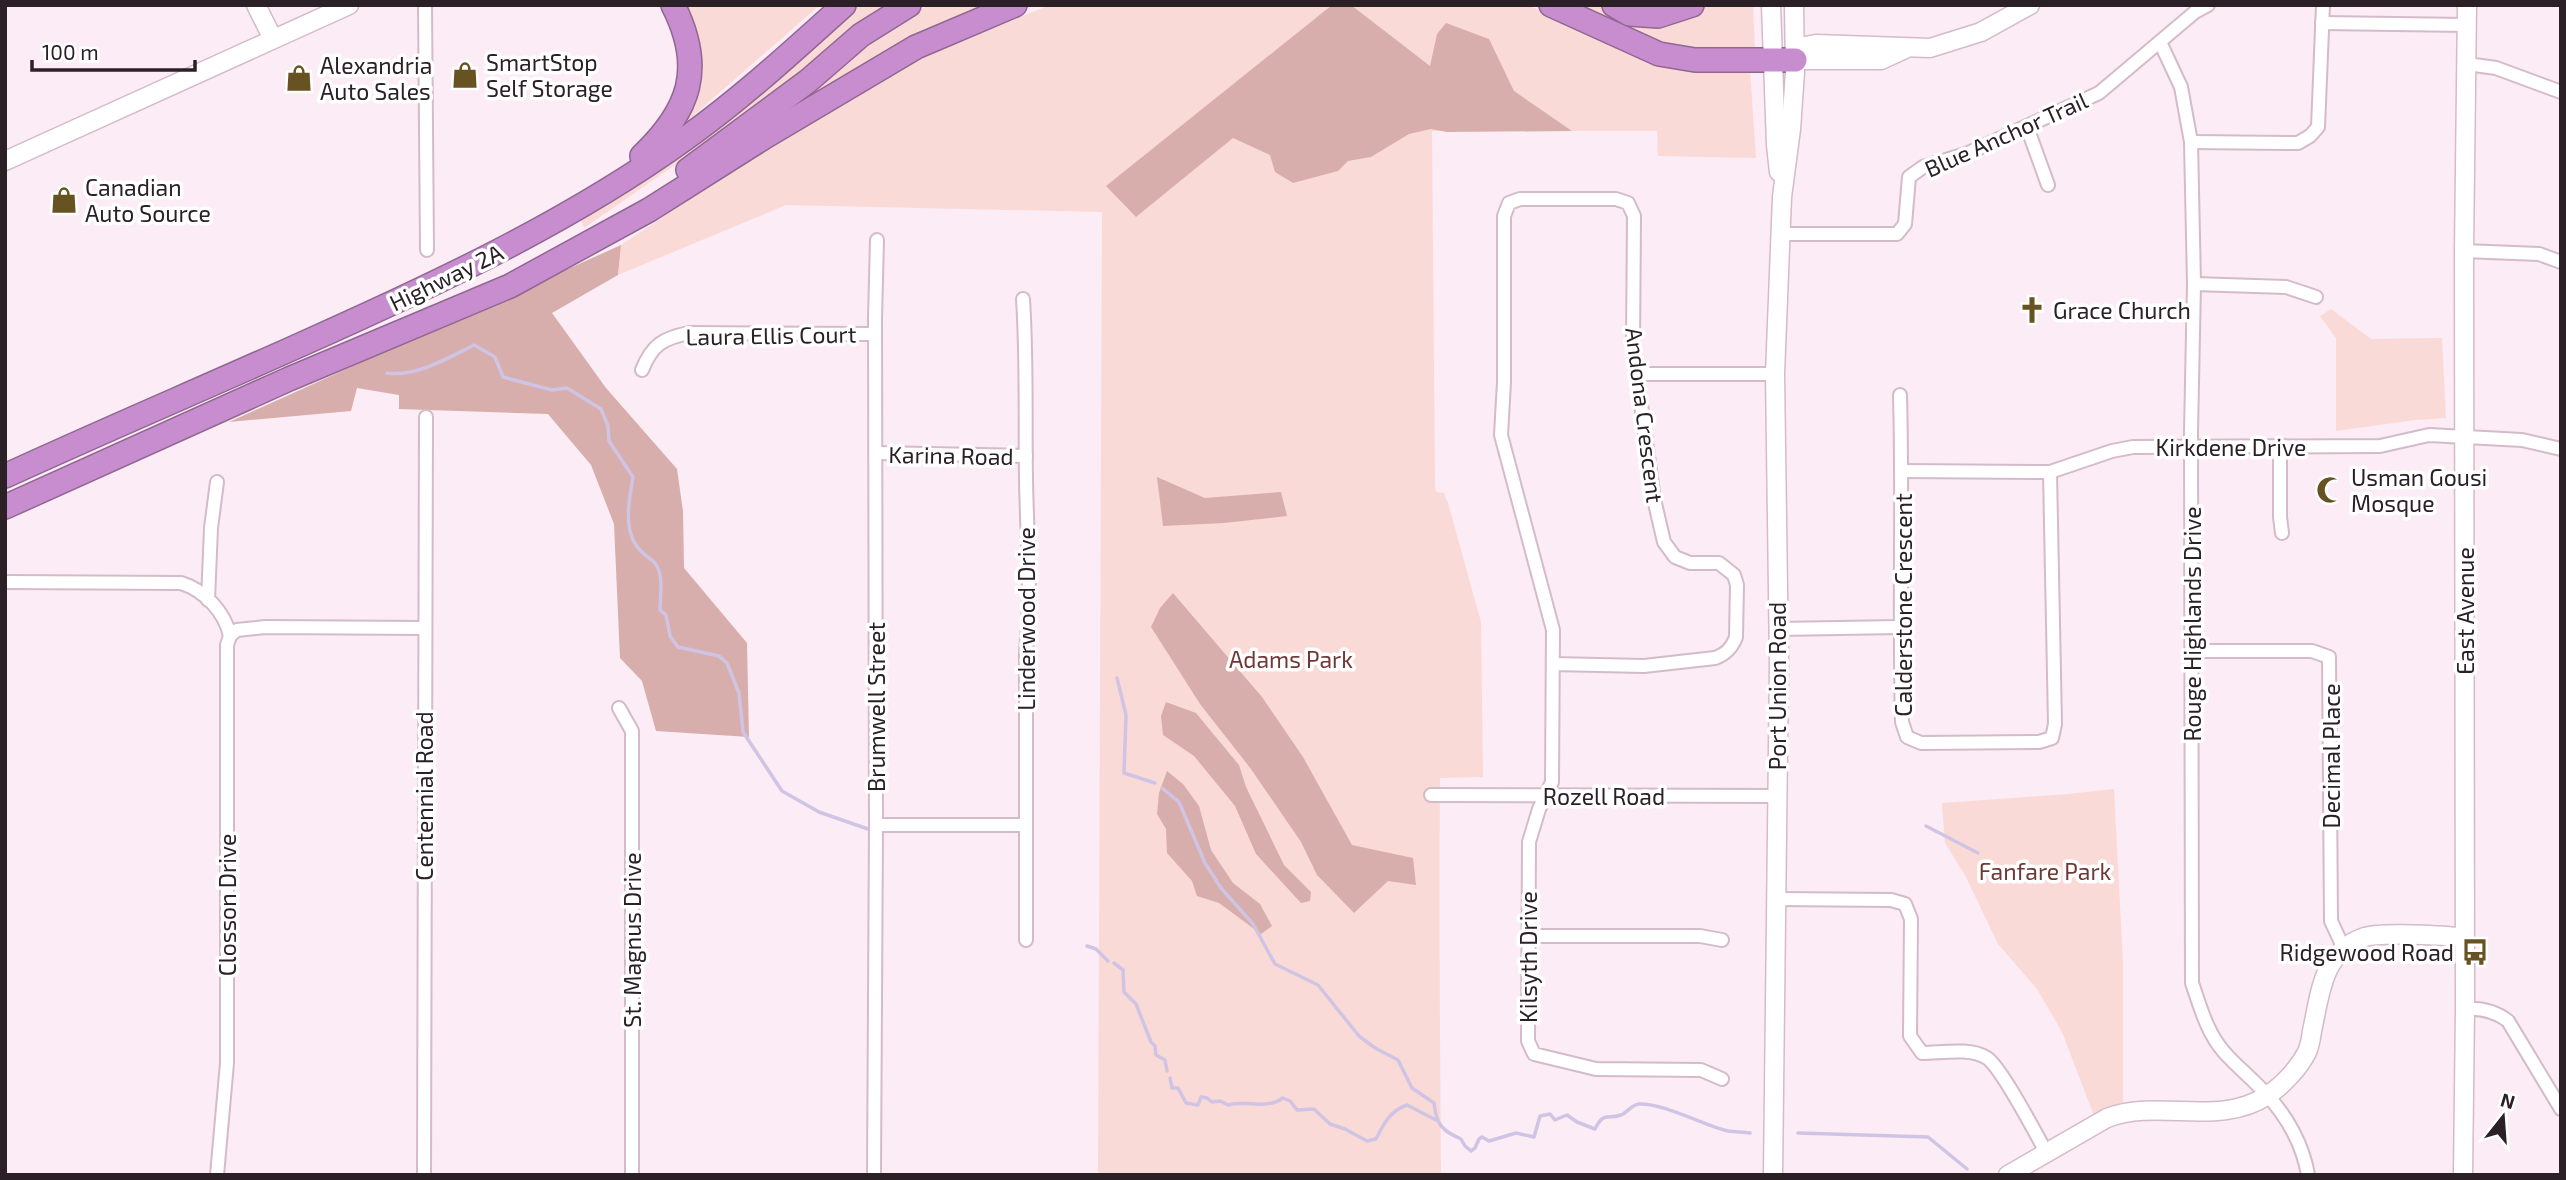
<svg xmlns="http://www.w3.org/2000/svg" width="2566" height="1180" font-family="'Exo 2',sans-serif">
<rect width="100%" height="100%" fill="#fcecf5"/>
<g fill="#fadad7">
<path d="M 680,5 L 820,5 L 687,121 L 682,115 Z"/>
<path d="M 860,5 L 884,5 L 724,131 L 584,228 L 580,218 L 725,122 Z"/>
<path d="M 930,5 L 994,5 L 918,38 L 785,108 L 911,14 Z"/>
<path d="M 1050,5 L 1332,5 L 1327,9 L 1357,10 L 1351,5 L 1527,5 L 1601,36 L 1750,70 L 1756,158 L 1658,156 L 1657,131 L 1432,131 L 1435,485 L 1436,492 L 1444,493 L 1448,503 L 1481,622 L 1483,777 L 1440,778 C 1439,910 1440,1042 1441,1175 L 1098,1175 L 1102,212 L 786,205 L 618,275 L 621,245 L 838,101 L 926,55 Z"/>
<path d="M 1567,5 L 1603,5 L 1626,20 L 1702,5 L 1753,5 L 1755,49 L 1671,46 L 1637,36 Z"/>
<path d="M 2331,309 L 2371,339 L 2442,338 L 2446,418 L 2415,420 L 2336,431 L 2336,338 L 2320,316 Z"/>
<path d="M 2114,789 L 2123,963 L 2123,1109 L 2096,1121 L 2062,1032 L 2037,989 L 1998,944 L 1965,875 L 1945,843 L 1942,803 L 2069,794 Z"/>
</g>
<g fill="#d7aeab">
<path d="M 1332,5 L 1351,5 L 1430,66 L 1437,34 L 1446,23 L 1489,39 L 1514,91 L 1572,131 L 1447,132 L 1431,129 L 1409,134 L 1371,157 L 1348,161 L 1338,171 L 1293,183 L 1275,172 L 1270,155 L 1233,138 L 1136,217 L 1106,186 Z"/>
<path d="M 621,245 L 618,275 L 552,313 L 606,388 L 677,469 L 683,511 L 684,568 L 747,643 L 749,737 L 656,731 L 642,681 L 620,658 L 614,524 L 591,465 L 548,414 L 399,409 L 399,395 L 357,388 L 351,411 L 229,422 Z"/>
<path d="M 1157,477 L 1205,498 L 1281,492 L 1287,516 L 1224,523 L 1163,526 Z"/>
<path d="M 1173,593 L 1262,697 L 1303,757 L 1352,845 L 1413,858 L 1416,885 L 1388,881 L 1354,913 L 1317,875 L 1301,842 L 1251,769 L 1200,704 L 1151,627 L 1160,608 Z"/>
<path d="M 1166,702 L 1196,713 L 1239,765 L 1246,787 L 1284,865 L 1311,892 L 1310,901 L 1301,903 L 1256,854 L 1235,806 L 1194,756 L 1163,735 L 1161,716 Z"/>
<path d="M 1167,771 L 1183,784 L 1199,806 L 1211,850 L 1233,883 L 1260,904 L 1272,926 L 1261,934 L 1219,903 L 1197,896 L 1192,881 L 1167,853 L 1166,829 L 1157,814 L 1159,793 Z"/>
</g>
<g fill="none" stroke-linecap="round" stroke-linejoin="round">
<g stroke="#d0c4e5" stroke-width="3.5">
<path d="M 387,373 C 417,377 448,358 474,345 L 495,357 L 503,377 L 552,390 L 567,388 L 601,409 L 608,426 L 609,441 L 633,477 C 629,500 622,533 641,551 C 648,559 655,559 659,571 C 663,582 660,598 660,610 L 666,615 L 670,636 L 678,647 L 719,656 L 727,663 L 739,693 L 743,732 L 782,791 L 819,812 L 868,829"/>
<path d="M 1117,678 L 1126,715 L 1124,773 L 1155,783"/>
<path d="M 1162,788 L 1179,802 L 1205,863 L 1221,888 L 1253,924 L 1275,964 L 1318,985 L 1359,1036 L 1375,1048 L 1398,1060 L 1412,1088 L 1434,1103 C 1436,1124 1442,1131 1461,1139 L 1465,1146 L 1471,1151 L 1475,1148 L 1479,1139 L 1482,1137 L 1489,1141 L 1516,1133 L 1534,1137 L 1540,1116 L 1550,1114 L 1555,1120 L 1567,1115 L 1577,1122 L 1595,1129 C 1604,1111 1607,1120 1621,1115 C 1628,1112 1631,1105 1639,1104 C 1660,1102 1706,1126 1728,1131 C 1735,1132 1743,1132 1750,1133"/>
<path d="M 1926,826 L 1978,853"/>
<path d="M 1087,946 L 1096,949 L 1108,961"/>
<path d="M 1114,963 L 1123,970 L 1124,992 L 1136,1004 L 1151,1042 L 1155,1046 L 1156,1055 L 1165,1060 L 1167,1071"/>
<path d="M 1170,1078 L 1172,1088 L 1178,1088 L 1186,1103 L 1198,1105 L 1201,1097 L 1207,1098 L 1212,1102 L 1220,1101 L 1228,1105 C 1247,1100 1266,1110 1283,1098 L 1290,1101 L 1297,1110 L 1314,1109 L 1330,1124 L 1345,1129 L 1367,1141 L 1376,1139 C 1384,1123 1390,1111 1407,1105 L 1436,1120"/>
<path d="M 1798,1133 L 1928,1137 L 1967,1169"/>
</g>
<defs>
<g id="street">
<path d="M 425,5 L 427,250"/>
<path d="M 2322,23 L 2467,25"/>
<path d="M 2160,42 L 2181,87 L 2191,142 L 2194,284 L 2191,432 L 2192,983 C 2200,1006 2207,1033 2224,1052 C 2237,1067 2253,1079 2266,1094 C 2287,1116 2303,1145 2308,1175"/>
<path d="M 2467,64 L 2496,68 L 2561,92"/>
<path d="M 2027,127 L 2048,185"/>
<path d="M 2191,142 L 2298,143 L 2310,136 L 2318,127 L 2323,5"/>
<path d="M 1780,234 L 1897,234 L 1905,224 L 1909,177 L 1923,167 L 1966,154 L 2099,93 L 2195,12 L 2208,5"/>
<path d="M 2464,251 L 2539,254 L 2561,262"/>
<path d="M 2194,284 L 2286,287 L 2316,297"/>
<path d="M 1023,299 C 1027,359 1025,420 1026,480 C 1027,537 1032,594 1026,651 L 1026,940"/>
<path d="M 642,370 C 652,345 663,338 689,333 L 875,334"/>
<path d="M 1637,374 L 1775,374"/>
<path d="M 1900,395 C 1903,504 1899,613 1902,722 L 1907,737 L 1921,743 L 2039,742 L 2052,738 L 2055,724 L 2050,472"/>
<path d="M 2280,447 L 2280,517 L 2282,533"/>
<path d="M 876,453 L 1026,456"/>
<path d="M 1902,471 L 2050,472 L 2112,451 L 2133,447 L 2380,446 L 2429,435 L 2522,440 L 2561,449"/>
<path d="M 5,582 L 181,583 C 204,590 225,612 230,636"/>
<path d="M 208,600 L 211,528 L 217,482"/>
<path d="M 1777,629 L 1899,627"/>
<path d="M 230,636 L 237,630 L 265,627 L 424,628"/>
<path d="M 2192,651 L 2312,651 L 2329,657 L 2331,921 L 2344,949"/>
<path d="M 1553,664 L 1644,666 L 1715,658 C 1726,654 1732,648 1736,637 L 1737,585 L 1734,575 L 1719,563 L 1690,563 L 1675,557 L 1664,542 L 1654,499 L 1633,346 L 1634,216 L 1628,203 L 1616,199 L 1520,199 L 1509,203 L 1504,216 L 1504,382 L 1501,435 L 1553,630 L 1552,782 L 1539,809 L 1529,842 L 1528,1041 L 1534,1054 L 1596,1069 L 1701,1070 L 1722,1079"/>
<path d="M 619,708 L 632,731 L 632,1175"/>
<path d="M 1431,795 L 1777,796"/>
<path d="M 876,825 L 1025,825"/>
<path d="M 1776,899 L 1891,900 L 1905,904 L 1911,919 L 1910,1036 L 1922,1053 C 1941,1053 1970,1047 1987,1058 C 2001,1067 2036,1134 2046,1152"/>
<path d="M 1529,936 L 1700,936 L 1722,940"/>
<path d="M 2465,1009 C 2481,1008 2495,1011 2508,1021 L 2561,1109"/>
<path d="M 217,1175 L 227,1063 L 227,645 L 230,636"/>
<path d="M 424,1175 L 426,417"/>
<path d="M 874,1175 L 876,825 L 875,319 L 877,240"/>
</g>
<g id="secondary">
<path d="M 256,5 L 273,39"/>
<path d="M 1771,5 L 1776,145 L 1779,172"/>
<path d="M 1795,60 L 1805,46 L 1816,44 L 1930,48 L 1981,32 L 2030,5"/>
<path d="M 1795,60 L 1881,60 L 1905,49"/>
<path d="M 5,161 L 349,5"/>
<path d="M 1773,1175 L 1779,663 L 1775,374 L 1782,197 L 1791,129 L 1795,72 L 1794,5"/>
<path d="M 2008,1175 L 2107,1118 C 2160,1098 2218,1128 2268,1095 C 2283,1085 2299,1068 2307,1052 C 2310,1046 2311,1038 2312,1031 C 2320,995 2322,953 2362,938 C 2379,931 2442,936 2463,937"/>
<path d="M 2463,1175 L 2465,1009 L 2464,251 L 2467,5"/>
</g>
<g id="highway">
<path d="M 1551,5 L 1659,54 L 1695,60 L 1795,60"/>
<path d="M 1614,5 L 1629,14 L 1658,16 L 1692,5"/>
<path d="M 642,156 C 690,110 705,68 673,5"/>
<path d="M 688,170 L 808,81 L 861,35 L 909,5"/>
<path d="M 5,476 C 103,431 202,389 300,345 C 432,286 568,223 686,138 C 742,98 793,51 844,5"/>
<path d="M 5,507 L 289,379 L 510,286 L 649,210 L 766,136 L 916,47 L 1015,5"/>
</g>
</defs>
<use href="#street" stroke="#d4bbc9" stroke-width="16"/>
<use href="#secondary" stroke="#d4bbc9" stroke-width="21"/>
<use href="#highway" stroke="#906793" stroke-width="26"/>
<use href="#street" stroke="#fff" stroke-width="12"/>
<use href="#secondary" stroke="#fff" stroke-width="18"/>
<use href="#highway" stroke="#c78dce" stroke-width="23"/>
</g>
<defs>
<symbol id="shop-bare" viewBox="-9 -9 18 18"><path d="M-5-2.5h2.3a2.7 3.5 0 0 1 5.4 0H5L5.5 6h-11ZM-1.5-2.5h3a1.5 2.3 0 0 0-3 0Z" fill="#675221" stroke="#fff" stroke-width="2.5" paint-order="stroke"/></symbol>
<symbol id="church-bare" viewBox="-9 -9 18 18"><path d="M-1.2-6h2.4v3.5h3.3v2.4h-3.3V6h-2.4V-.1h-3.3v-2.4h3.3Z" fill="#675221" stroke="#fff" stroke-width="2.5" paint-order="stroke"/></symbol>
<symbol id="mosque-bare" viewBox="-9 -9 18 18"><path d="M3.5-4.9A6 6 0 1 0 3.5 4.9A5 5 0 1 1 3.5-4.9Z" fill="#675221" stroke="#fff" stroke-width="2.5" paint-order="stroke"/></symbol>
<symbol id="bus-bare" viewBox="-9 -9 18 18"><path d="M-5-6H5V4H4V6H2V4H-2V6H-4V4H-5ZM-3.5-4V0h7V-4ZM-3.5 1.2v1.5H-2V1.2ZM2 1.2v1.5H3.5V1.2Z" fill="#675221" stroke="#fff" stroke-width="2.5" paint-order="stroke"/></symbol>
</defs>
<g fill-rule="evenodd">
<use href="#shop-bare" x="446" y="56" width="38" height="38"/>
<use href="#shop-bare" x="280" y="59" width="38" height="38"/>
<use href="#shop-bare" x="45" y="181" width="38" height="38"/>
<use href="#church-bare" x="2013" y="291" width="38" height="38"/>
<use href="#mosque-bare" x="2311" y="471" width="38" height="38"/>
<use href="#bus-bare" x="2456" y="933" width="38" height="38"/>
</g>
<g text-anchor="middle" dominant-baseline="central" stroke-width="7" stroke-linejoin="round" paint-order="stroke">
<g font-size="23" fill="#2a2026" stroke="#fff" text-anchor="start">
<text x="486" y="62">SmartStop<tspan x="486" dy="26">Self Storage</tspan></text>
<text x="320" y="65">Alexandria<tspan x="320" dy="26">Auto Sales</tspan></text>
<text x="85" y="187">Canadian<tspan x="85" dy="26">Auto Source</tspan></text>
<text x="2053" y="310">Grace Church</text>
<text x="2351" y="477">Usman Gousi<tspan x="2351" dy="26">Mosque</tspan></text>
<text x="2454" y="952" text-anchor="end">Ridgewood Road</text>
</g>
<g font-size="23" fill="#2a2026" stroke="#fff">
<text transform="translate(2006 134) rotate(-24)">Blue Anchor Trail</text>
<text transform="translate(446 277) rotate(-26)">Highway 2A</text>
<text transform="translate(771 335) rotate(-1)">Laura Ellis Court</text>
<text transform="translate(1645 415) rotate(83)">Andona Crescent</text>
<text x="2231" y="447">Kirkdene Drive</text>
<text transform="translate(951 455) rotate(1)">Karina Road</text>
<text transform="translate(1903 605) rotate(-90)">Calderstone Crescent</text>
<text transform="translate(2465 611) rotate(-90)">East Avenue</text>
<text transform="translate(1026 619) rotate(-90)">Linderwood Drive</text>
<text transform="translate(2192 624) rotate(-90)">Rouge Highlands Drive</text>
<text transform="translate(1777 686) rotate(-90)">Port Union Road</text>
<text transform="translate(876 707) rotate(-90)">Brumwell Street</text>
<text transform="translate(2331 756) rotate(-90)">Decimal Place</text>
<text transform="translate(424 796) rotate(-90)">Centennial Road</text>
<text x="1604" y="796">Rozell Road</text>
<text transform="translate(227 905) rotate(-90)">Closson Drive</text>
<text transform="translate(632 940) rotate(-90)">St. Magnus Drive</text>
<text transform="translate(1528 957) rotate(-90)">Kilsyth Drive</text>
</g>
<g font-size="23" fill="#6f3835" stroke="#fff">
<text x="1291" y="659">Adams Park</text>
<text x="2045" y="871">Fanfare Park</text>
</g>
</g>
<rect width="2566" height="1180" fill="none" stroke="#2a2026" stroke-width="14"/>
<g transform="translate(2503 1117) rotate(17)" stroke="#ffffff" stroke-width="5" paint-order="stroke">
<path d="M0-5L12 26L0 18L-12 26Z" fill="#2a2026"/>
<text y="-10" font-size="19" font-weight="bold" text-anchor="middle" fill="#2a2026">N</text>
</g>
<path d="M32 60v10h163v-10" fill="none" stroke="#2a2026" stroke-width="3.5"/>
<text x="42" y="60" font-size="21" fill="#2a2026" stroke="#ffffff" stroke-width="5" paint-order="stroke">100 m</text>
</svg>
